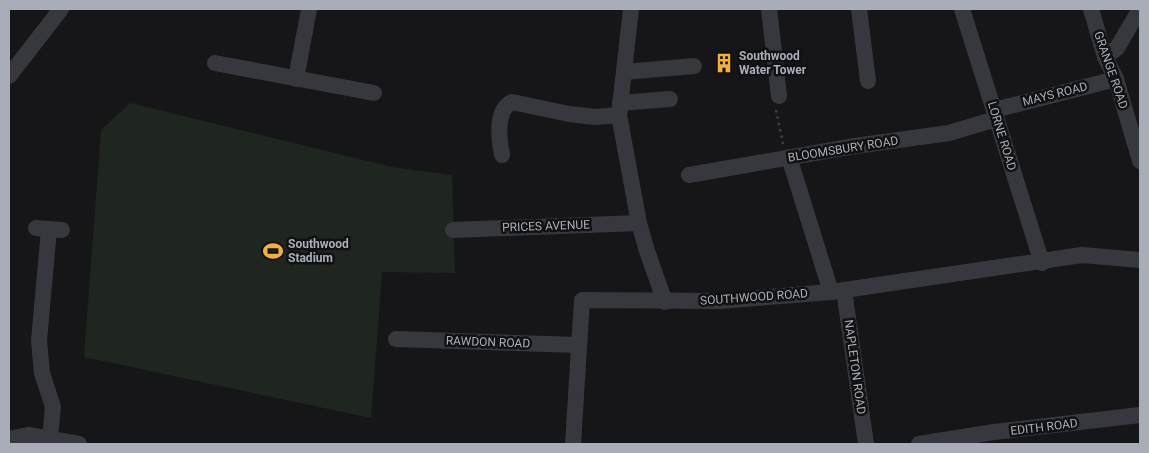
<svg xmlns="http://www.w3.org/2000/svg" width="1149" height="453" font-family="Roboto,sans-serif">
<rect width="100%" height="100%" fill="#161618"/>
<path fill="#1e261f" d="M 130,103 L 392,167 L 452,175 L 455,273 L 382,272 L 371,418 L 84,357 L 101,130 Z"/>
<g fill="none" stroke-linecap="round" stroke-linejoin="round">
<path stroke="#3d3f44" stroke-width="2.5" stroke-dasharray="2.5 4" stroke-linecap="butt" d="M 776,110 L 783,144"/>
<g stroke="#37383d" stroke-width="16">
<path d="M 631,9 L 619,115 L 639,223 L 647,251 L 665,302"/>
<path d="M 769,9 L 779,96"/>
<path d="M 859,9 L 868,81"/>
<path d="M 962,9 L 1042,263"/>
<path d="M 1091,9 L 1105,57 L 1116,79 L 1140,161"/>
<path d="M 1105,57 L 1117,48 L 1140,9"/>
<path d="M 215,63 L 374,93"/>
<path d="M 624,72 L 694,66"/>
<path d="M 9,76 L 61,9"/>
<path d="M 296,79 L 309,9"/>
<path d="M 620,103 L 670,99"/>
<path d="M 994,110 L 1116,79"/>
<path d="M 502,155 C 499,140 495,110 512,102 L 569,114 L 595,117 L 619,115"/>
<path d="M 789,157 L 831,292"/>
<path d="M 689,175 L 855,146 L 949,133 L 996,119"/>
<path d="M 36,228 L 62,230"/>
<path d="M 49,229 L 39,341 L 42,373 L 53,407 L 50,438"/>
<path d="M 453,230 L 639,223"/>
<path d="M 844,290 L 866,444"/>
<path d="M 396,339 L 579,345"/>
<path d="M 9,439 L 28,435 L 79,444"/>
<path d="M 573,444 L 582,300 L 719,301 L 831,292 L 1082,255 L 1140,260"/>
<path d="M 919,444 L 994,432 L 1140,415"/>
</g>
</g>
<defs>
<symbol id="building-bare" viewBox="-9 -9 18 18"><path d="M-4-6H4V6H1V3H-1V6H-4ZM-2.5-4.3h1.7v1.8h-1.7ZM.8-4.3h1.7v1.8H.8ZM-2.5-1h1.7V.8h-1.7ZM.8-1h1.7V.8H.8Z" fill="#f2b134" stroke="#111113" stroke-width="2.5" paint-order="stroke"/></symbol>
<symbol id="stadium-bare" viewBox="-9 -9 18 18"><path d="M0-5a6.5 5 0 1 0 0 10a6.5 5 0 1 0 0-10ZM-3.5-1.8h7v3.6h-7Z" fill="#f2b134" stroke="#111113" stroke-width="2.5" paint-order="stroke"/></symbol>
</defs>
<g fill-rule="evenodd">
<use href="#building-bare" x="710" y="49" width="28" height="28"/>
<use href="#stadium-bare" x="259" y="237" width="28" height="28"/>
</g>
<g text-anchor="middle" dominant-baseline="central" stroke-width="5" stroke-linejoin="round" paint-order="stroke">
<g font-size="12" font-weight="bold" fill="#a8adb8" stroke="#111113" text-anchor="start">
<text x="739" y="56">Southwood<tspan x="739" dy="14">Water Tower</tspan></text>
<text x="288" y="244">Southwood<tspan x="288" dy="14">Stadium</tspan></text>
</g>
<g font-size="12" fill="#a8adb8" stroke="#111113">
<text transform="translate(1111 70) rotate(71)">GRANGE ROAD</text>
<text transform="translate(1055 94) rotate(-14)">MAYS ROAD</text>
<text transform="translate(1002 136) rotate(73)">LORNE ROAD</text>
<text transform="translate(843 149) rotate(-9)">BLOOMSBURY ROAD</text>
<text transform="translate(546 226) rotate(-2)">PRICES AVENUE</text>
<text transform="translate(754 297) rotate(-4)">SOUTHWOOD ROAD</text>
<text transform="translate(488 342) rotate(2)">RAWDON ROAD</text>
<text transform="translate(855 367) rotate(82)">NAPLETON ROAD</text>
<text transform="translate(1044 427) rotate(-7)">EDITH ROAD</text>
</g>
</g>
<rect width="1149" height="453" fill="none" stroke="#a8adb8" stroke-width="20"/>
</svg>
